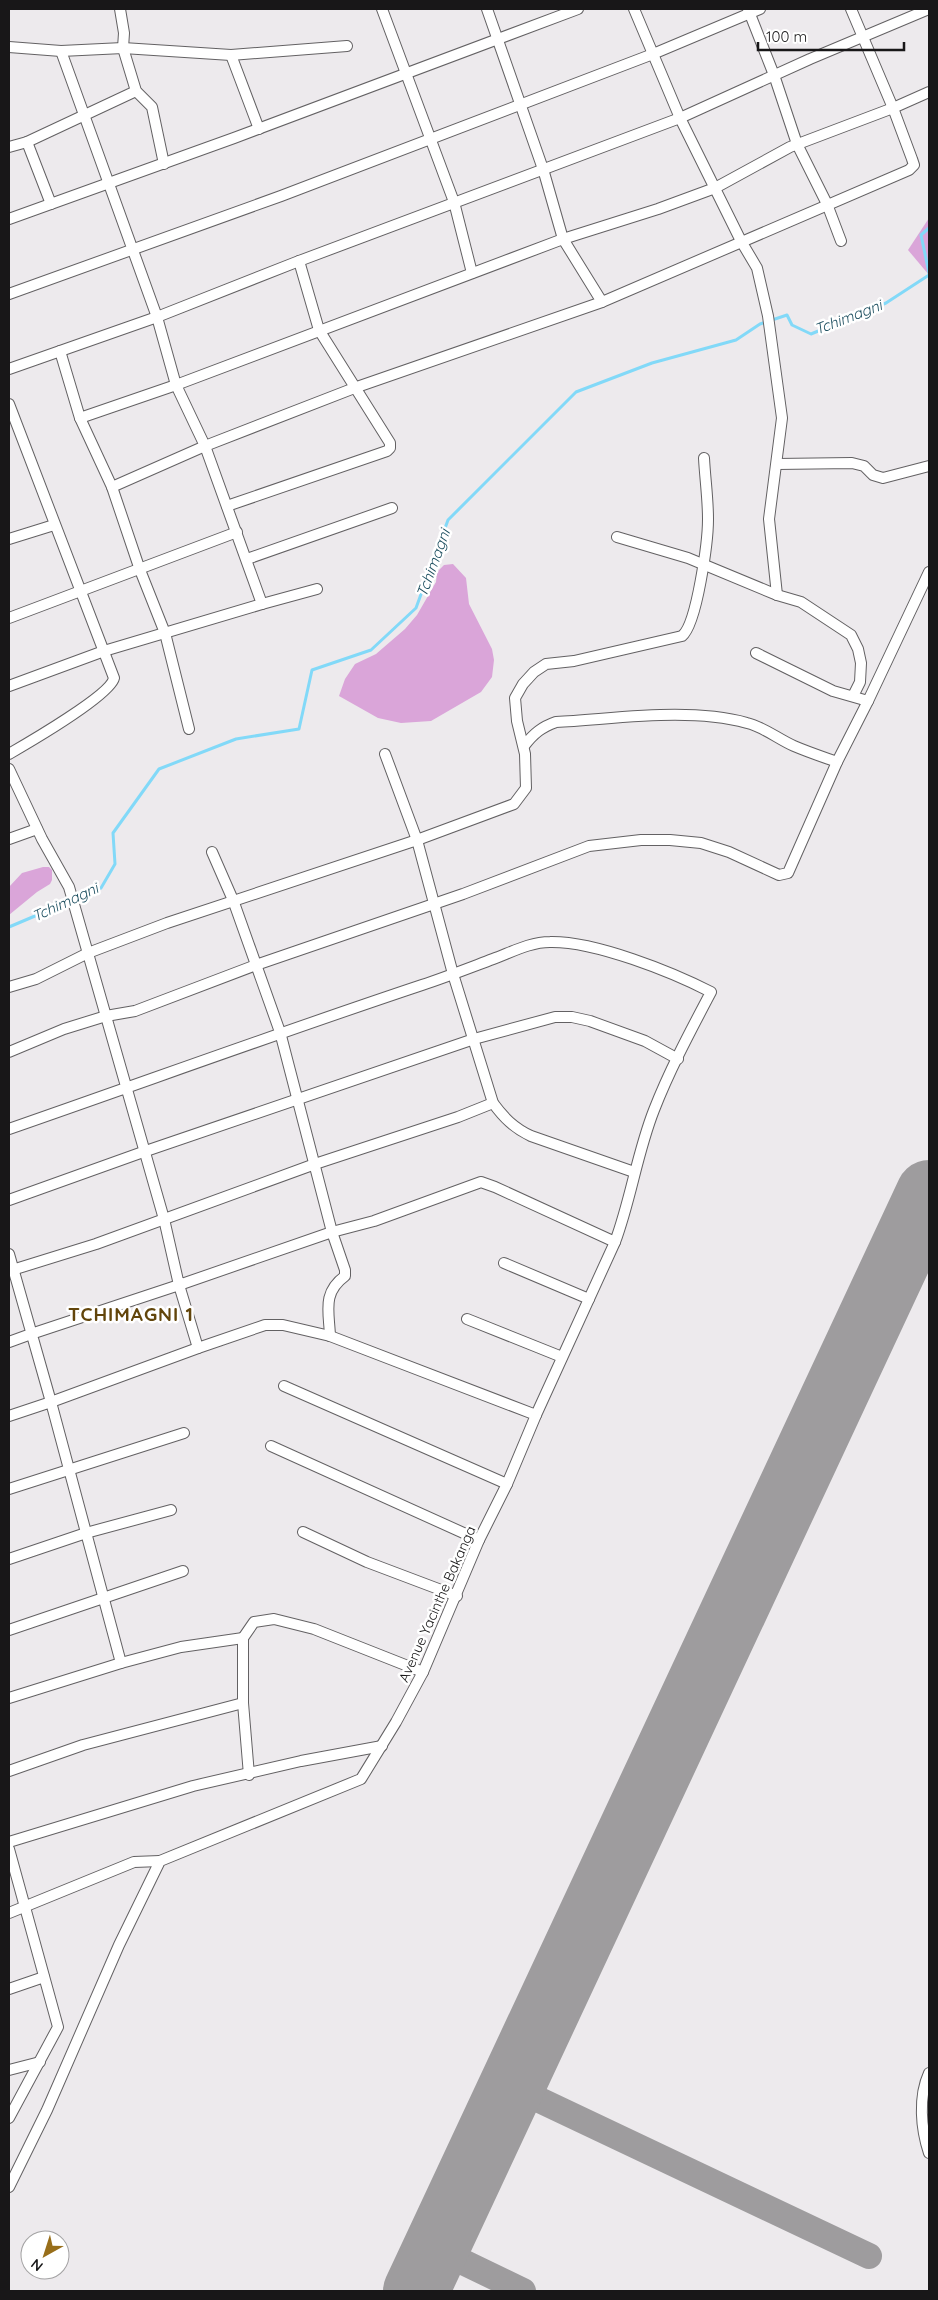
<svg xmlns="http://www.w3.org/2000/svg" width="938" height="2300" font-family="Quicksand,sans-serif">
<rect width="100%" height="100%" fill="#edeaed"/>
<g fill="#daa5d9">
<path d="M 929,218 L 929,275 L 908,250 Z"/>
<path d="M 453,564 L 466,578 L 469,604 L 492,649 L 494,660 L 492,677 L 481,692 L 431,721 L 401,723 L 378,718 L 339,696 L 345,679 L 355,664 L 376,654 L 405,629 L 417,615 L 436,582 L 437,572 L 444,565 Z"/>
<path d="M 43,867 L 49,867 L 52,870 L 52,880 L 50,884 L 37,892 L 9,915 L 9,887 L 22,873 Z"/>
</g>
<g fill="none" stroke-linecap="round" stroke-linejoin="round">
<g stroke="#82d9f8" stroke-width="3">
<path d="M 929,228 L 921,235 L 929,273"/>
<path d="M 9,927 L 101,888 L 115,864 L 113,833 L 159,769 L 236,739 L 299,729 L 312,670 L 371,650 L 416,608 L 448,520 L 576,392 L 652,363 L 736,340 L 760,324 L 787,315 L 792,325 L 811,334 L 886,303 L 929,275"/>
</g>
<g stroke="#9e9c9e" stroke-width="26">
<path d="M 512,2087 L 869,2256"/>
<path d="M 436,2249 L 523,2291"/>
</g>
<path stroke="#9e9c9e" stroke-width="66" d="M 416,2291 L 929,1193"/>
<defs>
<g id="minor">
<path d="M 120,9 L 124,33 L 123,48 L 136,91 L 152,107 L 164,164"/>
<path d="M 382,9 L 454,202 L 472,273"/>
<path d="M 487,9 L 543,169 L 563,239 L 602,302"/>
<path d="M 634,9 L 680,118 L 741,241 L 757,268 L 768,316 L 782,418 L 769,519 L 777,595"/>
<path d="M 748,9 L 774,75 L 797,144 L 827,204 L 841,241"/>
<path d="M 9,47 L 61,51 L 123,48 L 231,55 L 347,46"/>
<path d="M 61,51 L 157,317 L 176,385 L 205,446 L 262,604"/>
<path d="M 231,55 L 259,129"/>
<path d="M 27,142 L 136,91"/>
<path d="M 9,147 L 27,142 L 51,204"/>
<path d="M 9,219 L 234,138 L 578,9"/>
<path d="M 9,294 L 281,196 L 653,54 L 760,9"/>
<path d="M 60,351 L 80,418 L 112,487 L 140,570 L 165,633 L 189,729"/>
<path d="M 9,369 L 157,317 L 299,261 L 680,118 L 810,59 L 929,9"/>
<path d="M 9,404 L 114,678 C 111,695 28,743 9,754"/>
<path d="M 80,418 L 176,385 L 563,239 L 658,209 L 715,188 L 790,147 L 893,108 L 929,92"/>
<path d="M 777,464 L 852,463 L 864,466 L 873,475 L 883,478 L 929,466"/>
<path d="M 112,487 L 205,446 L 357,387 L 602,302 L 909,170 L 914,165 L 912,159 L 893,108 L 851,9"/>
<path d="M 227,506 L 387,451 L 390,448 L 390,443 L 319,330 L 299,261"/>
<path d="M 617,537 L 688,558 L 777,595 L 801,602 L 851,635 L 858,649 L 861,663 L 860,682 L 853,696"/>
<path d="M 9,539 L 54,525"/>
<path d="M 247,559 L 392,508"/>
<path d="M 9,618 L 237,532"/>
<path d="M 9,686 L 104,651 L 262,604 L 317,589"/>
<path d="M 868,701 L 929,572"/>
<path d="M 524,746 C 534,733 542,727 556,722 C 616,719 688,707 747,723 C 764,727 778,739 794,746 C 808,752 823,757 837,762"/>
<path d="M 385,754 L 417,840 L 453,974 L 493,1103 C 504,1118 514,1128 531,1136 L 634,1172"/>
<path d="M 9,769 L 42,839 L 69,887 L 164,1219 L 179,1285 L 332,1232 L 374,1221 L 481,1182 L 495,1187 L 615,1242 C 631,1199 637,1153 654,1110 C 670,1069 691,1030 711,992 C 672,972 595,941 550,942 C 530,942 512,952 493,959 C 469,968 446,977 422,985 C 284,1031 147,1081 9,1129"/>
<path d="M 9,839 L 37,829"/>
<path d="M 212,852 L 233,900 L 280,1032 L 332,1232 L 345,1270 L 345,1276 C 322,1293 329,1311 330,1336"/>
<path d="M 9,987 L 36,979 L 88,953 L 167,923 L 417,840 L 514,804 L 526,788 L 525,754 L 517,721 L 515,698 L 523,684 L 534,672 L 546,664 L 574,661 L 682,636 C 697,624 708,541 708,519 C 708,498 705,478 704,458"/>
<path d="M 9,1052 L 64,1029 L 106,1016 L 135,1011 L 256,965 L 463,894 L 589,846 L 641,840 L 670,840 L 701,843 L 729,852 L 779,875 L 788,873 L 837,762 L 868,701 L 833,691 L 756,653"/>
<path d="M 9,1200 L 143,1152 L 474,1039 L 555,1017 L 572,1017 L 590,1021 L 645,1041 L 678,1059"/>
<path d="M 9,1254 L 51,1402 L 198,1348 L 179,1285 L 31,1334 L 9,1342"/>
<path d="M 504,1263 L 589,1299"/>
<path d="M 9,1271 L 96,1244 L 315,1164 L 458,1117 L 493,1103"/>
<path d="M 467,1319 L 562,1357"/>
<path d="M 284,1386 L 507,1484"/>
<path d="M 536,1415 L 615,1242"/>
<path d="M 9,1416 L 51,1402 L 121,1663"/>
<path d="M 271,1446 L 479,1540"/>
<path d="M 9,1489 L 184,1433"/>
<path d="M 303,1532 L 367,1562 L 457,1596"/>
<path d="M 9,1559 L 86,1533 L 171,1510"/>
<path d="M 9,1630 L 183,1571"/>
<path d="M 9,1698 L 121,1663 L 181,1647 L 243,1638"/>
<path d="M 9,1771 L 83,1745 L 243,1703"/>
<path d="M 249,1775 L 243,1703 L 243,1638 L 254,1622 L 274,1619 L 314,1629 L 423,1672"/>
<path d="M 9,1842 L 193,1786 L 301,1761 L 382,1746"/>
<path d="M 9,1849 L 58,2027 L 9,2118"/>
<path d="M 9,1913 L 134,1862 L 160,1861"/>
<path d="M 9,1989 L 44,1977"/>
<path d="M 9,2070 L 40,2062"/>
<path d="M 929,2073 C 918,2097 921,2129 929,2153"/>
<path d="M 9,2187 L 47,2110 L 119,1945 L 160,1861 L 361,1779 L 396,1722 L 423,1672 L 479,1540 L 507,1484 L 536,1415 L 330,1336 L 283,1325 L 265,1325 L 198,1348"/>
</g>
</defs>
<use href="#minor" stroke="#636163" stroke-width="12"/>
<use href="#minor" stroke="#fff" stroke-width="10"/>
</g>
<g text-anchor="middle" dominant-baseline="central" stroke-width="5" stroke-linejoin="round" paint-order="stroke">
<g font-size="14" fill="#181718" stroke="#fff">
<text transform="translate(437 1604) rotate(-66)">Avenue Yacinthe Bakanga</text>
</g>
<g font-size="15" font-style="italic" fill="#1c4e5f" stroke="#fff">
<text transform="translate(848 317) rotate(-21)">Tchimagni</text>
<text transform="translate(433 563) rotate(-70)">Tchimagni</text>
<text transform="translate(65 902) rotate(-25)">Tchimagni</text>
</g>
<g font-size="19" font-weight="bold" letter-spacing="1" fill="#62450b" stroke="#fff">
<text x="131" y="1314">TCHIMAGNI 1</text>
</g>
</g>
<rect width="938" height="2300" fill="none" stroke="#181718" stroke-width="20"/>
<g transform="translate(45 2255) rotate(219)"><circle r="24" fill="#ffffff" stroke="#a3a2a3"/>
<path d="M0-4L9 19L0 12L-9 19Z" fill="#986e1a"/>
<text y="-8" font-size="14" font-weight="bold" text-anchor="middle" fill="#181718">N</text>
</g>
<path d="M758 42v8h146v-8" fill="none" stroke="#181718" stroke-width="2.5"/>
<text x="766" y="42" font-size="15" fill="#181718" stroke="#ffffff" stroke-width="4" paint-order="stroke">100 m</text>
</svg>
